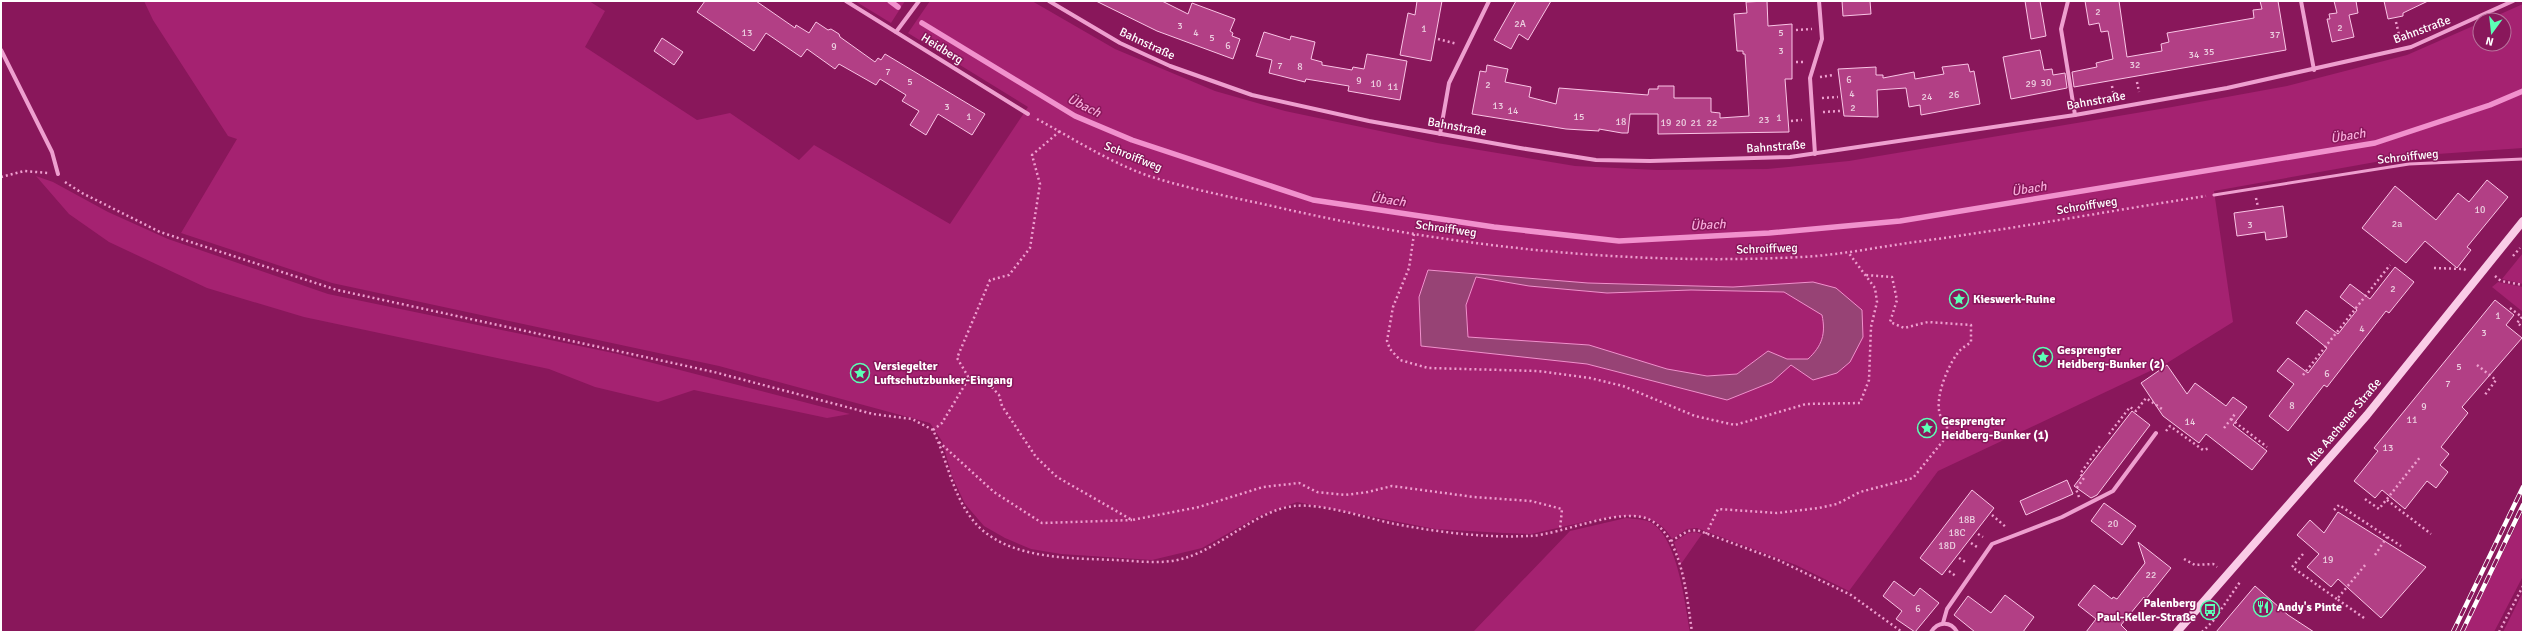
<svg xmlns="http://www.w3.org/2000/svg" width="2524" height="633" font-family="Signika,sans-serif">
<rect width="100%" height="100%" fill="#89175b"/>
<g fill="#a52271" fill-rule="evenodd">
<path d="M 144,1 L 589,1 L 605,11 L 585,47 L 697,120 L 730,113 L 799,160 L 814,145 L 950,224 L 1028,107 L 908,33 L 930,1 L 1032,1 L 1115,49 L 1215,91 L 1285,111 L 1437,143 L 1575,166 L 1657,170 L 1767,169 L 1849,161 L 2172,107 L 2287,86 L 2407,55 L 2480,23 L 2480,44 L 2504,44 L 2504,20 L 2487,20 L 2523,4 L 2523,148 L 2409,156 L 2214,191 L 2233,322 L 2167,363 L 1938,471 L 1849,591 L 1796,565 L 1697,528 L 1687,529 L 1672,539 C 1650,499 1595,522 1560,529 L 1597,519 L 1531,534 L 1504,533 L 1435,529 L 1297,502 L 1259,516 L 1202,548 L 1152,560 L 1061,554 L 1031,549 L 1005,538 L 984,526 L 965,504 L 952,476 L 942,441 L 930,423 L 719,366 L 332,283 L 181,233 L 237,139 L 228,136 L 153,20 ZM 1428,270 L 1588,283 L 1733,287 L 1813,282 L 1850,362 L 1813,379 L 1791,365 L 1727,400 L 1587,364 L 1421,346 Z"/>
<path d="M 855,1 L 905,1 L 891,23 Z"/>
<path d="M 36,176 L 53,182 L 108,212 L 168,239 L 328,294 L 618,354 L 850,414 L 827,418 L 694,390 L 658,402 L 595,387 L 549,369 L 304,317 L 207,288 L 109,242 L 69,214 Z"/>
<path d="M 2523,253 L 2523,284 L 2502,279 Z"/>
<path d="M 1476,277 L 1529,286 L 1607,293 L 1691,290 L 1784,292 L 1823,315 C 1826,334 1822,346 1808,359 L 1787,359 L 1768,351 L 1737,374 L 1707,376 L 1667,369 L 1589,345 L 1468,337 L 1466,305 Z"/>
<path d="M 2498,282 L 2523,287 L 2523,312 L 2492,287 Z"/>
<path d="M 2523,512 L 2523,576 L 2494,632 L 2464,632 Z"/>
<path d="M 1626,518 C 1633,519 1643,519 1650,522 C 1678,537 1685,604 1690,632 L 1473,632 L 1570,531 Z"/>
<path d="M 1695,532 L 1702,534 L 1681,564 L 1674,542 L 1688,533 Z"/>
<path d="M 2523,592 L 2523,632 L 2503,632 Z"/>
</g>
<path fill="#974375" stroke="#f191cd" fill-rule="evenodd" d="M 1428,270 L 1588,283 L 1733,287 L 1813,282 L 1836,288 L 1862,310 L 1863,337 L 1850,362 L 1837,373 L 1813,380 L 1791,365 L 1772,382 L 1727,400 L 1587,364 L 1421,346 L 1419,297 ZM 1476,277 L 1529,286 L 1607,293 L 1691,290 L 1784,292 L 1822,315 C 1826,334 1822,346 1808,359 L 1787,359 L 1768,351 L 1737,374 L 1707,376 L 1667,369 L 1589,345 L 1468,337 L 1466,305 Z"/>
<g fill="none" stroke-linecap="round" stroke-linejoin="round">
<g stroke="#f191cd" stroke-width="5.5">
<path d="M 890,1 L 898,7"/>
<path d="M 922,23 L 1075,116 L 1132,140 L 1313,200 L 1494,227 L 1619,241 L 1769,233 L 1900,221 L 2375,143 L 2490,105 L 2523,91"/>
</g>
</g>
<g fill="#b23f85" stroke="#fac5e6">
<path d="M 705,1 L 756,1 L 795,28 L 796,25 L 809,33 L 816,22 L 828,30 L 831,29 L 839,34 L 840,37 L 875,62 L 878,58 L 881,60 L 885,54 L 985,114 L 972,135 L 938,114 L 926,135 L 910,125 L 919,111 L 902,101 L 906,95 L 880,79 L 876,85 L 839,64 L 835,69 L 807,49 L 801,57 L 766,33 L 754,51 L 697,12 Z"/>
<path d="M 1096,1 L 1162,1 L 1188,14 L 1192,3 L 1235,19 L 1230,31 L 1233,33 L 1232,36 L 1240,39 L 1233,59 L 1157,31 Z"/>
<path d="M 1417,1 L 1442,1 L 1431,61 L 1400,55 L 1408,13 L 1415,15 Z"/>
<path d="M 1516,1 L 1551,1 L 1528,40 L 1519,34 L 1511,49 L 1494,40 Z"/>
<path d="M 1767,1 L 1768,26 L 1792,24 L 1792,79 L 1785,79 L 1789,132 L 1658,134 L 1658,114 L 1630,114 L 1628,133 L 1622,133 L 1599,129 L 1599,131 L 1566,129 L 1472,114 L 1480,71 L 1486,72 L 1487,65 L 1508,69 L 1505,82 L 1531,87 L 1529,97 L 1556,104 L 1559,88 L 1648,95 L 1649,89 L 1658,89 L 1658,86 L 1674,86 L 1674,98 L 1711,98 L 1711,112 L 1720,113 L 1720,118 L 1749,116 L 1745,54 L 1743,54 L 1743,51 L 1737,51 L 1734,14 L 1747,13 L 1746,2 Z"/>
<path d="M 1842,1 L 1870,1 L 1871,14 L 1843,16 Z"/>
<path d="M 2025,1 L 2040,1 L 2046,36 L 2031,39 Z"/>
<path d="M 2085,1 L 2119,1 L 2127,57 L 2162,51 L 2161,44 L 2169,42 L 2167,33 L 2254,18 L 2253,10 L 2262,9 L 2260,1 L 2278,1 L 2286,50 L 2074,87 L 2072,72 L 2097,67 L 2096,63 L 2113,59 L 2108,31 L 2101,32 L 2099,23 L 2089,25 Z"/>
<path d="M 2334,1 L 2356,1 L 2358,13 L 2349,15 L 2354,37 L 2332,42 L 2327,19 L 2330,19 L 2329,14 L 2337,13 Z"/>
<path d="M 2384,1 L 2428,1 L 2403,13 L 2403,16 L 2388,19 Z"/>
<path d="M 1264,32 L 1290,40 L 1291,36 L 1315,42 L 1311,59 L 1322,62 L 1322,65 L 1352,70 L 1353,67 L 1364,69 L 1367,54 L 1407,61 L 1400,100 L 1348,91 L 1349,86 L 1306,79 L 1305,82 L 1269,73 L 1272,60 L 1256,56 Z"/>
<path d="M 662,38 L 683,52 L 674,65 L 654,51 Z"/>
<path d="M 2040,50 L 2044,70 L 2052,69 L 2053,75 L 2065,73 L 2067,88 L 2011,99 L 2003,57 Z"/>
<path d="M 1968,64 L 1970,72 L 1974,71 L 1980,104 L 1921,115 L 1920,105 L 1909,107 L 1906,88 L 1877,90 L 1878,117 L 1844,116 L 1838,69 L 1876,67 L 1876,75 L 1883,75 L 1883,78 L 1914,72 L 1915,79 L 1944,74 L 1942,67 Z"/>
<path d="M 2487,180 L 2508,197 L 2467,247 L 2471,250 L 2457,268 L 2425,241 L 2406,263 L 2362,228 L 2395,186 L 2436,220 L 2458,193 L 2469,202 Z"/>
<path d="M 2283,206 L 2287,237 L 2266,240 L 2265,232 L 2237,236 L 2234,213 Z"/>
<path d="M 2395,267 L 2414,282 L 2389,313 L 2386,311 L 2327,387 L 2324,385 L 2288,431 L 2269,416 L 2294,384 L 2277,371 L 2288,358 L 2308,373 L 2327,348 L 2296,323 L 2306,310 L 2338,334 L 2357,310 L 2340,297 L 2350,284 L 2370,299 Z"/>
<path d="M 2495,300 L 2514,315 L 2506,325 L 2522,338 L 2462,407 L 2468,413 L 2441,447 L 2449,454 L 2440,465 L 2448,472 L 2436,488 L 2427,481 L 2405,509 L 2382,490 L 2375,498 L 2354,481 L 2378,451 L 2374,448 Z"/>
<path d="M 2167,365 L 2187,394 L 2195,383 L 2226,406 L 2233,397 L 2247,407 L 2233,425 L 2267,451 L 2252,470 L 2206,434 L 2199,443 L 2163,416 L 2141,383 Z"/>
<path d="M 2132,411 L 2150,425 L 2097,495 L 2091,498 L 2074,486 Z"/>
<path d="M 2067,480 L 2073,494 L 2026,515 L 2020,501 Z"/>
<path d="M 1972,490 L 1994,508 L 1942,575 L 1920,558 Z"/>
<path d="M 2104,503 L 2136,526 L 2122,545 L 2091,521 Z"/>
<path d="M 2338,512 L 2426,567 L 2381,618 L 2338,579 L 2331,587 L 2307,567 L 2319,554 L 2297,535 L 2310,520 L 2324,533 Z"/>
<path d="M 2138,542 L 2171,568 L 2146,599 L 2144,597 L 2121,625 L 2128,632 L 2086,632 L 2096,619 L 2078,605 L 2094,585 L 2112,599 L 2113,597 L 2117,599 L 2145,563 Z"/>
<path d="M 1894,581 L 1914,596 L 1920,588 L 1939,603 L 1915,632 L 1896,619 L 1902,611 L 1883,596 Z"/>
<path d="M 2255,586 L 2288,615 L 2314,632 L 2216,632 Z"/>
<path d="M 2005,595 L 2034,617 L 2023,632 L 1975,632 L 1954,615 L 1968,596 L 1991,613 Z"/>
</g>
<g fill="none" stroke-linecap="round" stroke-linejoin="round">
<g stroke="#ee9fcf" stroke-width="2.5" stroke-dasharray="2 3" stroke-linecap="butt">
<path d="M 2396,22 L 2400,39"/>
<path d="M 1796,30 L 1812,29"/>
<path d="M 1438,39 L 1457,44"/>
<path d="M 1796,62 L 1804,62"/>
<path d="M 1820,77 L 1834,75"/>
<path d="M 2137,82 L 2139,92"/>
<path d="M 2112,86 L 2114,97"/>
<path d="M 1822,98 L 1838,97"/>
<path d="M 1823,112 L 1840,111"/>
<path d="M 1037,119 C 1074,139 1109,162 1149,176 C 1189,189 1231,197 1272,206 C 1445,246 1624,266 1802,257 C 1840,255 1878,247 1915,242 C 2012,229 2109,211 2206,196"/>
<path d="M 1791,121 L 1802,120"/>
<path d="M 1,177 L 24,171 L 48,173"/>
<path d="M 65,182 L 82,193 L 160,232 L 337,290 L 714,372 L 873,414 L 912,419 L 933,430 C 948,461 953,500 978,526 C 1012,560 1072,558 1116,560 C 1139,561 1163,565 1185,558 C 1222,547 1257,510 1294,506 C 1320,503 1364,517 1390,523 C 1436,532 1483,538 1529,536 C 1561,535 1625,504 1652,521 C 1683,540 1687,599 1692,632"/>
<path d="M 2256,198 L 2258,207"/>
<path d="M 1414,234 L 1409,268 L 1393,307 L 1387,341 L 1390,349 L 1400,360 L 1428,368 L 1538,371 L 1590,378 L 1623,386 L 1695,416 L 1735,425 L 1806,404 L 1860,403 L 1869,380 L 1871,327 L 1877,302 L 1875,288 L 1848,252"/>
<path d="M 2513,256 L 2520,248"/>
<path d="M 2434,268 L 2464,269 L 2467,271"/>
<path d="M 2495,276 L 2501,281 L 2523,285"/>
<path d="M 2510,308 L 2522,317 L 2517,323 L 2523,327"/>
<path d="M 2477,365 L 2496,380 L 2484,396"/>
<path d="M 2303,375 L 2390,265"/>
<path d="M 969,378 L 989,384 L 999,395 L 1002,406 L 1036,457 L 1057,477 L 1132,520 L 1199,507 L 1263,487 L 1299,483 L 1317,492 L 1345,495 L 1368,492 L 1392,486 L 1474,497 L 1531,501 L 1562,509 L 1560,529"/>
<path d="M 2231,419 L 2267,447"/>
<path d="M 2224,428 L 2235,414"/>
<path d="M 933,430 L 942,423 L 969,378 L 957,358 L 990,280 L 1009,275 L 1030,248 L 1040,184 L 1032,155 L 1060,131"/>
<path d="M 2166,431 L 2170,426 L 2203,450 L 2210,448"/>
<path d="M 2109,434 L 2130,407 L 2136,411 L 2146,398 L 2162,409"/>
<path d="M 939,442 L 994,492 L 1042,523 L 1132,520"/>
<path d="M 2079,497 L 2076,489 L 2084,478 L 2080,474 L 2100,446"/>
<path d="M 2365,499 L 2379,509 L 2421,456"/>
<path d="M 2387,500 L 2431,534"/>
<path d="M 2334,510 L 2339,505 L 2401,546"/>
<path d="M 1992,515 L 2007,528"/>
<path d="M 1706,534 L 1718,509 L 1777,513 L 1819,508 L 1837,504 L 1860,492 L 1913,478 L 1947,436 L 1947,424 C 1928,412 1946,369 1957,354 C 1960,349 1966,346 1971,342 L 1971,325 L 1928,322 L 1904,328 L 1890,322 L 1897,300 L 1892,277 L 1866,275"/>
<path d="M 1978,534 L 1983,537"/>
<path d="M 1671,541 L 1688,531 L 1697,530 L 1778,560 L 1851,595 L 1902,632"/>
<path d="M 1971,543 L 1977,547"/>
<path d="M 2303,554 L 2292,567 L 2337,599"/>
<path d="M 2375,555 L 2387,537"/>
<path d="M 1959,558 L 1967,563"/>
<path d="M 2184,559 L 2195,565 L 2213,564 L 2217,567"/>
<path d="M 1949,571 L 1957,577"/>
<path d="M 2364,618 L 2337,599 L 2366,564"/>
<path d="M 2202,632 L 2213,621 L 2240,582"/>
<path d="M 2499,632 L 2523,586"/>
</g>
<path stroke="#ee9fcf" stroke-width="3" d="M 2214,195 L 2409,164 L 2523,159"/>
<g stroke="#ee9fcf" stroke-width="4">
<path d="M 846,1 L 1028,114"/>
<path d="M 1049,1 L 1120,43 L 1170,66 L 1252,95 L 1369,121 L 1520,148 L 1596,160 L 1650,161 L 1790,157 L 2075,115 L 2227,88 L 2411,47 L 2513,1"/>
<path d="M 2068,1 L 2061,29 L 2075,115"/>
<path d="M 2301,1 L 2314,70"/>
<path d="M 896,32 L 919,1"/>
<path d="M 1,50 L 52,152 L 58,174"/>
<path d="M 1440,134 L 1449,83 L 1489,1"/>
<path d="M 1815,154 L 1810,78 L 1822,39 L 1819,1"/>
<path d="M 1943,623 L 1947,609 L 1992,544 L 2062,517 L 2113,491 L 2156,433"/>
<path d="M 1931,632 C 1938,621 1951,621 1957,632"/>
</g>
<path stroke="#facce7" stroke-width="8" d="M 2177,632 L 2367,415 L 2523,221"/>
<defs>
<g id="rail">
<path d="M 2453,632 L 2523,487"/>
<path d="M 2462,632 L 2523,505"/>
</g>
</defs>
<use href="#rail" stroke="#fff" stroke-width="4.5"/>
<use href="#rail" stroke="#89175b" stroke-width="3" stroke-dasharray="9" stroke-linecap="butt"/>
</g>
<defs>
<symbol id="sight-ring" viewBox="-11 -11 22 22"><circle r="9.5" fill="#89175b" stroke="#5cffb6" stroke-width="1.5"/><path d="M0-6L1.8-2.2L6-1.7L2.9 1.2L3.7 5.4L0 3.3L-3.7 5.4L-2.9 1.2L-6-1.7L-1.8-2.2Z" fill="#5cffb6"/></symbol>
<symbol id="restaurant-ring" viewBox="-11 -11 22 22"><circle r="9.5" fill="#89175b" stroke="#5cffb6" stroke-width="1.5"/><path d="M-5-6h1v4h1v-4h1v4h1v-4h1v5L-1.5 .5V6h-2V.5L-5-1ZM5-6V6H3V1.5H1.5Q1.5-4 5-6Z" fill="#5cffb6"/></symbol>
<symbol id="bus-ring" viewBox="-11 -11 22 22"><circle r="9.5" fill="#89175b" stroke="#5cffb6" stroke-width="1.5"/><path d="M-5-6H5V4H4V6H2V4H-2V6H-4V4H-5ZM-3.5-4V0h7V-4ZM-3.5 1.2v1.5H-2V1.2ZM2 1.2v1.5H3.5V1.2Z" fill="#5cffb6"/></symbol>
</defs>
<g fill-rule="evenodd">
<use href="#sight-ring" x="1948" y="288" width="22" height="22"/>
<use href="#sight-ring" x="2032" y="346" width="22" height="22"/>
<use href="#sight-ring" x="849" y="362" width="22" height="22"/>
<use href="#sight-ring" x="1916" y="417" width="22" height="22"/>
<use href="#restaurant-ring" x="2252" y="596" width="22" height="22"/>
<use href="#bus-ring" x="2199" y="599" width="22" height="22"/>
</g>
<g text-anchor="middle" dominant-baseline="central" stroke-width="3" stroke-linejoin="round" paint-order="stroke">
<g font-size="10" fill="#eccfe0">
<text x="2098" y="12">2</text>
<text x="1520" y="24">2A</text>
<text x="1180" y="26">3</text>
<text x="2340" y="28">2</text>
<text x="1424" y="29">1</text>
<text x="747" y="33">13</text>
<text x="1196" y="33">4</text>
<text x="1781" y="33">5</text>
<text x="2275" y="35">37</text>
<text x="1212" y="38">5</text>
<text x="1228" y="46">6</text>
<text x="834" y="47">9</text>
<text x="1781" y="51">3</text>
<text x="2209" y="52">35</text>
<text x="2194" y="55">34</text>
<text x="2135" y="65">32</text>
<text x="1280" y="66">7</text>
<text x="1300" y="67">8</text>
<text x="888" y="72">7</text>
<text x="1849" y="80">6</text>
<text x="1359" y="81">9</text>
<text x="910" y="82">5</text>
<text x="2046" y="83">30</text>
<text x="1376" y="84">10</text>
<text x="2031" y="84">29</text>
<text x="1488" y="85">2</text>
<text x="1393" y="87">11</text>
<text x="1852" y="94">4</text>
<text x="1954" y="95">26</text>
<text x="1927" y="97">24</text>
<text x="1498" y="106">13</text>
<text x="947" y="107">3</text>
<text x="1853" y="108">2</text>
<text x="1513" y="111">14</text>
<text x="969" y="117">1</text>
<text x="1579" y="117">15</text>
<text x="1779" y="118">1</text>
<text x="1764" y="120">23</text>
<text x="1621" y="122">18</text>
<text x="1666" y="123">19</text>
<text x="1681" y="123">20</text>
<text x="1696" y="123">21</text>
<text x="1712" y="123">22</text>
<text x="2480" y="210">10</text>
<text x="2397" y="224">2a</text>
<text x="2250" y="225">3</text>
<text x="2393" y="289">2</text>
<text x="2498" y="316">1</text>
<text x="2362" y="329">4</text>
<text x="2484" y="333">3</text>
<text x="2459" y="367">5</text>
<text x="2327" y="374">6</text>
<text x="2448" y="384">7</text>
<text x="2292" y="406">8</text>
<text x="2424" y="407">9</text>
<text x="2412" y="420">11</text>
<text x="2190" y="422">14</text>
<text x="2388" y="448">13</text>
<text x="1967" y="520">18B</text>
<text x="2113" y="524">20</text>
<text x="1957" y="533">18C</text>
<text x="1947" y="546">18D</text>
<text x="2328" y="560">19</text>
<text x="2151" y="575">22</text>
<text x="1918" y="609">6</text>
</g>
<g font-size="12" fill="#fff" stroke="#89175b">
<text transform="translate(2422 30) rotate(-20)">Bahnstraße</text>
<text transform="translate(1147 44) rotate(25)">Bahnstraße</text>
<text transform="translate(942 49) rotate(32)">Heidberg</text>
<text transform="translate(2096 101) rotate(-10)">Bahnstraße</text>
<text transform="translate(1457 127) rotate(10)">Bahnstraße</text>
<text transform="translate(1776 147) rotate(-4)">Bahnstraße</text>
<text transform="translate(1133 157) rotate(22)">Schroiffweg</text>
<text transform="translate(2408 157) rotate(-6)">Schroiffweg</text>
<text transform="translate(2087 206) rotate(-9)">Schroiffweg</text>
<text transform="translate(1446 229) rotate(8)">Schroiffweg</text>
<text transform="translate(1767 249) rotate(-2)">Schroiffweg</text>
<text transform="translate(2344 422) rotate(-50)">Alte Aachener Straße</text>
</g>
<g font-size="12" font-weight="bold" fill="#fff" stroke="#89175b" text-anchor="start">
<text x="1973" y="299">Kieswerk-Ruine</text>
<text x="2057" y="350">Gesprengter<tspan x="2057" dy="14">Heidberg-Bunker (2)</tspan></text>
<text x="874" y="366">Versiegelter<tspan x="874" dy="14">Luftschutzbunker-Eingang</tspan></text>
<text x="1941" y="421">Gesprengter<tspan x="1941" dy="14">Heidberg-Bunker (1)</tspan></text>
<text x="2196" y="603" text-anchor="end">Palenberg<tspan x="2196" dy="14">Paul-Keller-Straße</tspan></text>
<text x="2277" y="607">Andy's Pinte</text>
</g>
<g font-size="13" font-style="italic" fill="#f6aad9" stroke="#89175b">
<text transform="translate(1084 106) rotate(26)">Übach</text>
<text transform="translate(2348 136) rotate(-9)">Übach</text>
<text transform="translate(2029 189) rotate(-9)">Übach</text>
<text transform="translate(1388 200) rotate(8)">Übach</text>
<text transform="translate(1708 225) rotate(-3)">Übach</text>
</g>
</g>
<rect width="2524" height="633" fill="none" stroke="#ffffff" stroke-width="4"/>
<g transform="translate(2492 32) rotate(195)"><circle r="19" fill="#89175b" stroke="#b8749d"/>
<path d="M0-3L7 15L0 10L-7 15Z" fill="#5cffb6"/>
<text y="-6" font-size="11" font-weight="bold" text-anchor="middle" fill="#ffffff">N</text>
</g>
</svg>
